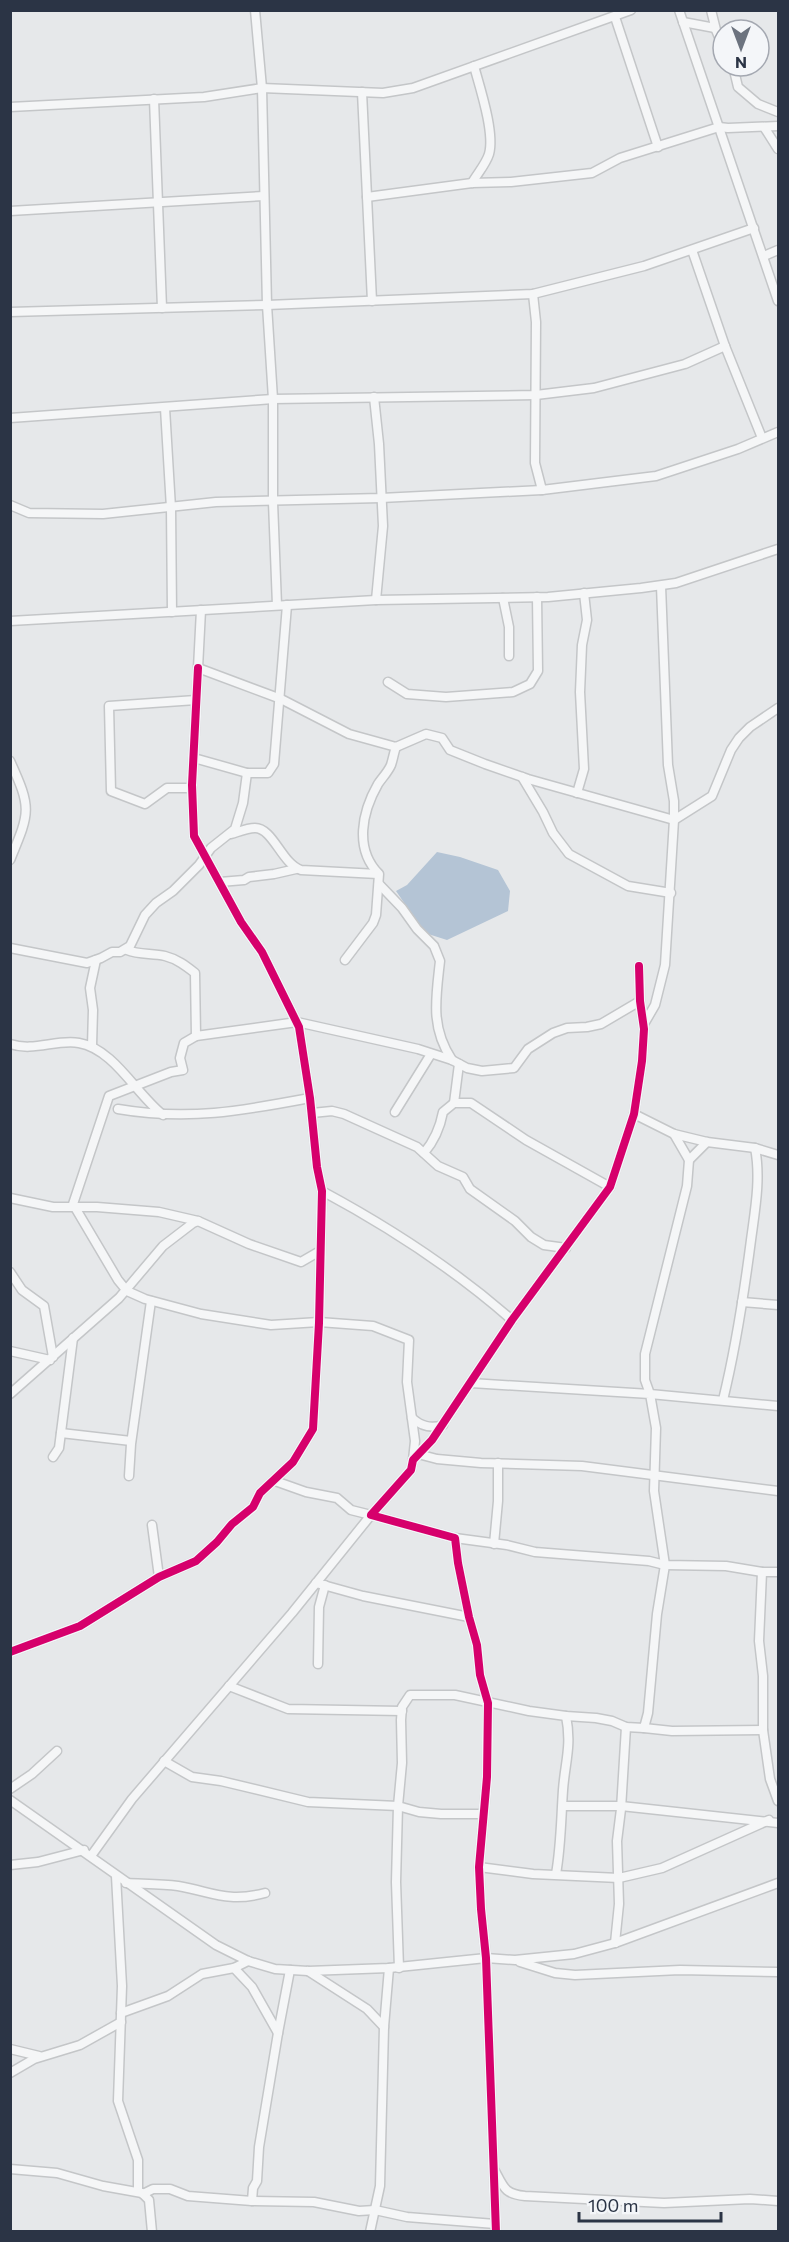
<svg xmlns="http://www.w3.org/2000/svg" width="789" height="2242" font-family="Commissioner,sans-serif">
<rect width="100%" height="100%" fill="#e6e8ea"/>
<path fill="#b4c4d5" d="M 437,852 L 460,857 L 498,870 L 510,891 L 508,911 L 447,940 L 425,933 L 396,891 L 407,885 Z"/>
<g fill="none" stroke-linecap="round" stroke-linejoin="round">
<defs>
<g id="minor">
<path d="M 255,10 L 262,88 L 267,305 L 273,399 L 273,502 L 277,605"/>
<path d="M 679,10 L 778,301"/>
<path d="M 711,10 L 716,30 L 723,47"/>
<path d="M 615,17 L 658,147"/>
<path d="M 683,22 L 715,28"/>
<path d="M 733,66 L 738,87 L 758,104 L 778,112"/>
<path d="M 362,92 L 372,301"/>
<path d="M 154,99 L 162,308"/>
<path d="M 10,107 L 204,97 L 262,88 L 383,93 L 413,88 L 631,10"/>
<path d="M 764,127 L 778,149"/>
<path d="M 472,183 C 477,174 486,164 489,154 C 495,133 480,88 474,66"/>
<path d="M 367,197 L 472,183 L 511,182 L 592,173 L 620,158 L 719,127 L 728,128 L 778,126"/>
<path d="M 10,211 L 264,196"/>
<path d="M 692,250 L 725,346 L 762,438"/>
<path d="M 764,256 L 778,250"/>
<path d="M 533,294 L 536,322 L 535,463 L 542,490 L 656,476 L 738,449 L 778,432"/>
<path d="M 10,312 L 267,305 L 533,294 L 644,266 L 754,228"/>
<path d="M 374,397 L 379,444 L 383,526 L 376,600"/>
<path d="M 165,408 L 171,508 L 172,612"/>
<path d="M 10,418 L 273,399 L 536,395 L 594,388 L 685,364 L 725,346"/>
<path d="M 10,505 L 29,513 L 103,514 L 216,502 L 381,498 L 542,490"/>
<path d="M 503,598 L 509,627 L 509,656"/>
<path d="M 201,610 L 198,668 L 281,699 L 349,734 L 396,747 L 426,734 L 442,738 L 450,750 L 485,764 L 528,779 L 674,820 L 712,796 L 731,750 L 739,738 L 750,727 L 778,708"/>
<path d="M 10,621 L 376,600 L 548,597 L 641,588 L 676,583 L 778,549"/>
<path d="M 388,682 L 407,694 L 446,697 L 513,692 L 530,684 L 538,671 L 537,597"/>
<path d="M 194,758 L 247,773 L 268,773 L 274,764 L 287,605"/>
<path d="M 10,761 C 32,809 30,812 10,860"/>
<path d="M 522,777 L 543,812 L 553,833 L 569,854 L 628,886 L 671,893"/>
<path d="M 192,788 L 167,788 L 145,804 L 111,791 L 109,706 L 196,700"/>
<path d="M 577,793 L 584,769 L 580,692 L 582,645 L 587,620 L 584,593"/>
<path d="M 231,834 C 238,832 247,828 255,828 C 273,828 282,864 301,870 L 378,874"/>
<path d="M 220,882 L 244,880 L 249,877 L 274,874 L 296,869"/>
<path d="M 379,884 L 402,908 L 417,929 L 434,946 L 440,961 C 436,998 430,1027 452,1060"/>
<path d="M 10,948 L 87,963 L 101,958 L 112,952 L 120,952 L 130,946 L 145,915 L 156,903 L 173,891 L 199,865 L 211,848 L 235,829 L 243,803 L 247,773"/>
<path d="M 127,950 C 139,955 152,953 165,956 C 177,959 186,966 195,973 L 196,1036 L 297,1022 L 418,1049 L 452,1060 L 467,1068 L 482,1071 L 514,1068 L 528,1049 L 553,1033 L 567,1028 L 587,1027 L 601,1024 L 640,1001"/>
<path d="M 345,960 L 373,923 L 376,915 L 379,874 C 354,849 362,812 378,784 C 382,778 388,772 391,765 C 393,759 394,752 396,747"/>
<path d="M 644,1024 L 655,1005 L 665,965 L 674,820 L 674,801 L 668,765 L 661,586"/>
<path d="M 196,1036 L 184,1043 L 180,1058 L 183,1070 L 171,1072 L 109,1096 L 73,1204 L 118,1280 L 127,1291 L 145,1299 L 201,1314 L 271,1325 L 319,1322 L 373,1326 L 409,1340 L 407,1382 L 415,1441 L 413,1460"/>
<path d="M 10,1044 C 34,1052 56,1039 79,1043 C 114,1049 136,1094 163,1115"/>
<path d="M 92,1046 L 93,1010 L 90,988 L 96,960"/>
<path d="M 454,1103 L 459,1064"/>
<path d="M 118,1109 C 188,1121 241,1111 310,1098"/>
<path d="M 395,1112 L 431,1054"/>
<path d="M 312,1113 L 332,1111 L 344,1114 L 417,1147 L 438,1166 L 463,1177 L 470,1189 L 515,1221 L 531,1237 L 544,1245 L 566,1248"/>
<path d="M 634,1114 L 674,1134 L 707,1142 L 755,1148 L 778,1155"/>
<path d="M 674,1134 L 689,1160 L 687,1186 L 645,1354 L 645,1380 L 650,1394 L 778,1406"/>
<path d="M 424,1153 C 435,1140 440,1128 443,1112 L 454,1103 L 471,1103 L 526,1140 L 610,1187"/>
<path d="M 689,1160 L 707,1142"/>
<path d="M 322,1191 C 389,1227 455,1270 512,1320"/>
<path d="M 10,1198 L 53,1207 L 97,1207 L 159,1212 L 198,1221 L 249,1244 L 301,1262 L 320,1251"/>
<path d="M 10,1272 L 22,1290 L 44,1306 L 53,1357"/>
<path d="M 742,1302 L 778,1305"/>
<path d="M 10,1351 L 50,1360"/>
<path d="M 10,1394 L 119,1298 L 163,1246 L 193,1223 L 198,1221"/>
<path d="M 723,1400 C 736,1347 744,1294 751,1240 C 755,1210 761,1178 755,1148"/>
<path d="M 412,1418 C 421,1426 430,1429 443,1425"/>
<path d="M 61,1433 L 131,1441"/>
<path d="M 418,1454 L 437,1459 L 481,1463 L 582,1466 L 778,1491"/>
<path d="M 53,1457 L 59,1448 L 73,1338"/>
<path d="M 129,1476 L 131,1444 L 151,1301"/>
<path d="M 152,1525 L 159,1577"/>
<path d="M 455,1538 L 507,1545 L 535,1552 L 649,1561 L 665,1565 L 726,1566 L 762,1572"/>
<path d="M 494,1544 L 498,1501 L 498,1463"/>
<path d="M 778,1572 L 762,1572 L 759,1641 L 763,1676 L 763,1730 L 770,1779 L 778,1801"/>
<path d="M 316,1583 L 363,1596 L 469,1617"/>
<path d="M 10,1652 L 80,1626 L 159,1577 L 196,1561 L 217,1542 L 232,1524 L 253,1507 L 260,1493 L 293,1462 L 313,1429 L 319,1323 L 322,1191 L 317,1167 L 310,1098 L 299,1027 L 262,952 L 241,922 L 194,836 L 192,785 L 198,668"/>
<path d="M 318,1664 L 319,1607 L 325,1585"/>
<path d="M 229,1686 L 288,1709 L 402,1711"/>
<path d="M 644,1728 L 672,1731 L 763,1730"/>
<path d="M 164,1761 L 192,1777 L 221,1781 L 308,1802 L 398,1806 L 419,1812 L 441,1814 L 482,1814"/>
<path d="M 10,1789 L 32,1774 L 57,1751"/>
<path d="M 10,1800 L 216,1945 L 248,1961 L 275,1969 L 308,1971 L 389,1968 L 486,1958 L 515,1960 L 574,1954 L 615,1943 L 778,1883"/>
<path d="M 563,1806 L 621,1806 L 778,1823"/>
<path d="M 91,1856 L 132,1799 L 292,1613 L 371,1515 L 351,1510 L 337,1498 L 306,1492 L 275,1481"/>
<path d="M 10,1865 L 38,1862 L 84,1850"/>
<path d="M 479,1867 L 533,1874 L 619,1878 L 662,1868 L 769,1820"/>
<path d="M 556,1874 C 561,1846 561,1819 563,1790 C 565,1762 572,1746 566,1716"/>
<path d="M 116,1876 L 122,1986 L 118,2101 L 138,2160 L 138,2191"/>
<path d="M 126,1883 C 143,1884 161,1884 178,1886 C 213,1892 227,1903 265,1893"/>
<path d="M 615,1943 L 619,1904 L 617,1841 L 621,1809 L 626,1727"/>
<path d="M 520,1962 L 555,1973 L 575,1975 L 680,1970 L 778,1972"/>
<path d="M 234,1968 L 252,1987 L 278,2033"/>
<path d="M 399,1968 L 396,1882 L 398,1806 L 402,1763 L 401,1720 L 402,1707 L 410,1695 L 455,1695 L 529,1711 L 566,1716 L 596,1718 L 612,1721 L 626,1727 L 644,1728 L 648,1713 L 657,1614 L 665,1565 L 654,1491 L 656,1428 L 650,1394 L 471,1383"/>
<path d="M 308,1971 L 367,2009 L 384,2027"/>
<path d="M 121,2013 L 168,1996 L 202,1974 L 234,1968 L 248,1961"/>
<path d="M 10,2049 L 39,2056"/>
<path d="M 10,2073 L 34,2059 L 80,2045 L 121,2022"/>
<path d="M 10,2169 L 57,2173 L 103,2186 L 142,2193 L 149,2200 L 152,2232"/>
<path d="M 495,2171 C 504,2188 505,2194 525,2196 L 664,2203 L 750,2199 L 778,2201"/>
<path d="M 143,2194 L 153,2189 L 170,2189 L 188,2196 L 252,2201 L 314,2202 L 359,2211 L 375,2210 L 407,2217 L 495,2224"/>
<path d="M 252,2201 L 253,2188 L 257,2181 L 259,2147 L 278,2033 L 290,1970"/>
<path d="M 370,2232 L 380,2186 L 384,2027 L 389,1968"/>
<path d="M 496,2232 L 486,1958 L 481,1909 L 479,1867 L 487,1777 L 488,1703 L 480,1675 L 477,1645 L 469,1617 L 458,1563 L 455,1538 L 371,1515 L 411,1470 L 413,1460 L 432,1440 L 512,1320 L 610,1187 L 634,1114 L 642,1061 L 644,1029 L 640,1001 L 639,966"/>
</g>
</defs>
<use href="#minor" stroke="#c4c6c8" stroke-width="11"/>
<use href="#minor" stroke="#f5f6f7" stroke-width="8"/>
<defs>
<g id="cycleway">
<path d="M 10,1652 L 80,1626 L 159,1577 L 196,1561 L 217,1542 L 232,1524 L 253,1507 L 260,1493 L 293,1462 L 313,1429 L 319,1323 L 322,1191 L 317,1167 L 310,1098 L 299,1027 L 262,952 L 241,922 L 194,836 L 192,785 L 198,668"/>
<path d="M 496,2232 L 486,1958 L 481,1909 L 479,1867 L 487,1777 L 488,1703 L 480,1675 L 477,1645 L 469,1617 L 458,1563 L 455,1538 L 371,1515 L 411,1470 L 413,1460 L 432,1440 L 512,1320 L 610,1187 L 634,1114 L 642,1061 L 644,1029 L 640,1001 L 639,966"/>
</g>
</defs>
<use href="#cycleway" stroke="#f4f6f9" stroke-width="11"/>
<use href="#cycleway" stroke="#d6006c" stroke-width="8"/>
</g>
<rect width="789" height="2242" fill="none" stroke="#2b3445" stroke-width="24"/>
<g transform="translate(741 48) rotate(180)"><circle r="28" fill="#f4f6f9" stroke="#a4a8b1" stroke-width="1.5"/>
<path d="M0-4.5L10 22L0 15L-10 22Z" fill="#6c737f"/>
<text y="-9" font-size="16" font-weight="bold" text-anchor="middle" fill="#2b3445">N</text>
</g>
<path d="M579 2212v9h142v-9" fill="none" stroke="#2b3445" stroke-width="3"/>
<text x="588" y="2212" font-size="18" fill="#2b3445" stroke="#f4f6f9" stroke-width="4.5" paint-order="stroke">100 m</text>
</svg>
